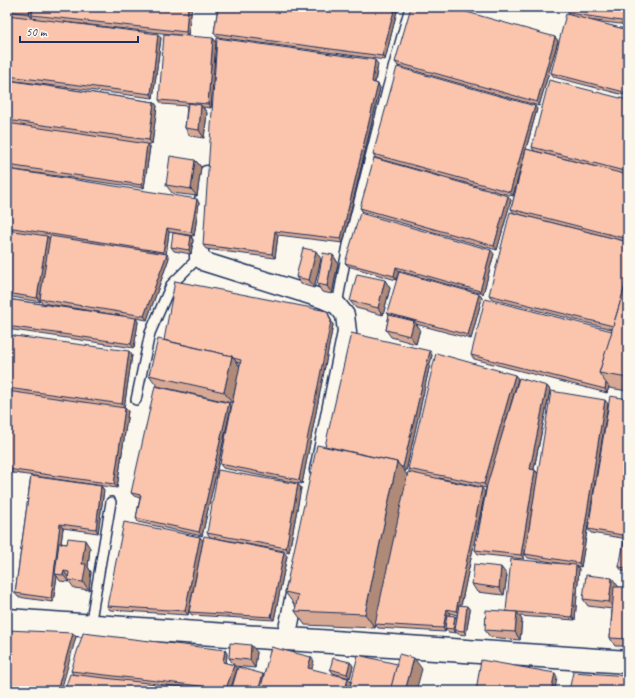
<svg xmlns="http://www.w3.org/2000/svg" width="635" height="698" font-family="Caveat,sans-serif">
<rect width="100%" height="100%" fill="#fbf7ec"/>
<filter id="ink" filterUnits="userSpaceOnUse"><feTurbulence type="fractalNoise" baseFrequency=".025" numOctaves="2"/><feDisplacementMap in="SourceGraphic" scale="8" xChannelSelector="R" yChannelSelector="G"/><feConvolveMatrix kernelMatrix="1 2 1 2 8 2 1 2 1" color-interpolation-filters="sRGB"/></filter>
<g filter="url(#ink)">
<g fill="none" stroke-linecap="round" stroke-linejoin="round">
<defs>
<g id="lane">
<path d="M 337,305 L 348,245 L 387,90 L 410,7"/>
<path d="M 136,400 L 150,333 L 171,285 L 199,257"/>
<path d="M 90,626 L 111,502"/>
</g>
<g id="street">
<path d="M 207,175 L 199,247 L 199,257 L 205,262 L 323,299 L 337,305 L 345,315 L 347,332 L 319,470"/>
<path d="M 286,639 L 298,579"/>
</g>
<path id="secondary" d="M 7,620 L 628,662"/>
</defs>
<use href="#lane" stroke="#1b2f5e" stroke-width="12"/>
<use href="#street" stroke="#1b2f5e" stroke-width="21"/>
<use href="#secondary" stroke="#1b2f5e" stroke-width="25"/>
<use href="#lane" stroke="#fbf7ec" stroke-width="9"/>
<use href="#street" stroke="#fbf7ec" stroke-width="18"/>
<use href="#secondary" stroke="#fbf7ec" stroke-width="22"/>
</g>
<g fill="#d7a994" stroke="#1b2f5e" fill-rule="evenodd">
<path d="M 7,7 L 192,7 L 188,36 L 64,22 L 161,38 L 153,98 L 7,80 Z"/>
<path d="M 218,7 L 398,7 L 385,60 L 217,37 L 214,33 Z"/>
<path d="M 628,7 L 628,25 L 588,20 L 628,30 L 628,96 L 554,77 L 551,73 L 569,15 L 568,13 Z"/>
<path d="M 555,37 L 558,41 L 539,106 L 398,66 L 395,62 Z"/>
<path d="M 213,38 L 216,42 L 211,108 L 203,107 L 207,113 L 204,138 L 190,136 L 185,128 L 187,106 L 162,104 L 159,100 Z"/>
<path d="M 378,64 L 375,83 L 378,84 L 380,88 L 343,243 L 278,235 L 275,258 L 206,249 L 203,245 Z"/>
<path d="M 7,80 L 154,102 L 157,106 L 152,144 L 148,144 L 150,147 L 144,188 L 7,169 Z"/>
<path d="M 628,100 L 628,242 L 514,213 L 511,209 L 524,158 L 513,196 L 376,158 L 373,154 L 537,109 L 526,149 L 612,171 L 534,151 L 532,147 Z"/>
<path d="M 195,160 L 201,167 L 197,196 L 172,193 L 166,185 Z"/>
<path d="M 7,169 L 199,203 L 194,236 L 169,232 L 166,254 L 169,258 L 147,320 L 136,318 L 138,322 L 134,348 L 7,329 L 7,299 L 123,316 L 42,303 L 40,300 L 40,302 L 7,296 Z"/>
<path d="M 511,200 L 497,250 L 363,212 L 360,208 Z"/>
<path d="M 191,236 L 193,240 L 191,254 L 174,251 L 171,247 Z"/>
<path d="M 628,242 L 628,391 L 609,388 L 609,387 L 607,393 L 474,359 L 471,355 L 612,331 L 612,329 L 492,299 L 489,295 Z"/>
<path d="M 494,254 L 483,294 L 399,271 L 396,280 L 348,266 L 345,263 Z"/>
<path d="M 333,255 L 338,263 L 332,294 L 322,292 L 317,284 Z"/>
<path d="M 321,259 L 314,288 L 301,284 L 296,277 Z"/>
<path d="M 390,288 L 383,315 L 356,308 L 350,301 Z"/>
<path d="M 479,294 L 482,298 L 471,339 L 416,324 L 420,329 L 416,344 L 391,337 L 386,330 L 389,315 L 387,313 Z"/>
<path d="M 329,315 L 333,325 L 302,484 L 223,468 L 220,464 L 238,375 L 232,403 L 157,386 L 149,375 L 164,340 ZM 236,362 L 240,363 L 239,367 Z"/>
<path d="M 7,335 L 132,355 L 124,408 L 128,411 L 117,488 L 7,472 Z"/>
<path d="M 432,355 L 406,471 L 404,471 L 407,476 L 410,472 L 408,469 L 515,375 L 518,379 L 505,425 L 547,386 L 550,390 L 534,469 L 538,473 L 608,404 L 581,567 L 577,566 L 579,569 L 575,620 L 519,616 L 522,620 L 520,640 L 490,637 L 485,630 L 564,564 L 528,558 L 525,554 L 527,540 L 524,559 L 478,554 L 475,550 L 486,488 L 439,478 L 485,492 L 461,605 L 470,610 L 466,635 L 458,634 L 456,632 L 456,633 L 448,632 L 446,629 L 445,632 L 378,628 L 376,625 L 375,628 L 305,625 L 295,611 L 296,607 L 285,592 L 325,446 ZM 450,613 L 457,615 L 457,618 L 449,615 Z"/>
<path d="M 628,399 L 628,539 L 591,533 L 588,529 Z"/>
<path d="M 229,403 L 231,407 L 202,536 L 138,522 L 136,518 L 140,498 L 134,496 L 131,493 Z"/>
<path d="M 31,476 L 101,486 L 104,490 L 98,533 L 63,528 L 61,543 L 90,548 L 88,567 L 91,572 L 89,590 L 74,588 L 69,581 L 69,582 L 60,581 L 57,576 L 53,602 L 18,597 L 15,593 Z"/>
<path d="M 298,484 L 301,488 L 289,552 L 210,537 L 207,533 Z"/>
<path d="M 200,537 L 203,541 L 188,615 L 110,610 L 107,606 Z"/>
<path d="M 628,542 L 628,572 L 622,571 L 619,567 Z"/>
<path d="M 287,556 L 274,620 L 192,615 L 189,612 Z"/>
<path d="M 507,575 L 504,595 L 477,592 L 472,584 Z"/>
<path d="M 618,586 L 618,587 L 628,587 L 628,646 L 615,646 L 610,638 L 612,609 L 588,606 L 583,599 Z"/>
<path d="M 225,650 L 227,654 L 226,663 L 234,665 L 229,658 L 257,652 L 255,668 L 234,666 L 237,669 L 230,691 L 64,691 L 73,674 L 71,671 Z"/>
<path d="M 350,662 L 353,666 L 350,678 L 333,673 L 330,669 Z"/>
</g>
<g fill="#af8a78" stroke="#1b2f5e">
<path d="M 30,7 L 33,7 L 32,18 L 29,14 Z"/>
<path d="M 188,7 L 192,7 L 188,36 L 186,32 Z"/>
<path d="M 395,7 L 398,7 L 385,60 L 382,56 Z"/>
<path d="M 158,34 L 161,38 L 153,98 L 151,94 Z"/>
<path d="M 555,37 L 558,41 L 539,106 L 537,102 Z"/>
<path d="M 213,38 L 216,42 L 211,108 L 208,104 Z"/>
<path d="M 375,60 L 378,64 L 374,86 L 372,82 Z"/>
<path d="M 378,84 L 380,88 L 343,243 L 341,239 Z"/>
<path d="M 154,102 L 157,106 L 152,144 L 149,140 Z"/>
<path d="M 201,105 L 207,113 L 204,138 L 199,130 Z"/>
<path d="M 535,106 L 537,109 L 513,196 L 510,192 Z"/>
<path d="M 147,144 L 150,147 L 144,188 L 142,185 Z"/>
<path d="M 195,160 L 201,167 L 197,196 L 191,189 Z"/>
<path d="M 508,196 L 511,200 L 497,250 L 494,246 Z"/>
<path d="M 197,199 L 199,203 L 194,236 L 191,232 Z"/>
<path d="M 167,228 L 169,232 L 166,256 L 163,252 Z"/>
<path d="M 275,231 L 278,235 L 275,258 L 272,254 Z"/>
<path d="M 47,236 L 50,240 L 40,299 L 40,302 L 37,298 Z"/>
<path d="M 191,236 L 193,240 L 191,254 L 189,250 Z"/>
<path d="M 491,250 L 494,254 L 483,294 L 480,291 Z"/>
<path d="M 316,251 L 321,259 L 314,288 L 309,280 Z"/>
<path d="M 167,254 L 169,258 L 147,320 L 144,316 Z"/>
<path d="M 333,255 L 338,263 L 332,294 L 327,286 Z"/>
<path d="M 396,267 L 399,271 L 396,280 L 394,276 Z"/>
<path d="M 385,280 L 390,288 L 383,315 L 378,308 Z"/>
<path d="M 479,294 L 482,298 L 471,339 L 468,335 Z"/>
<path d="M 327,311 L 329,315 L 333,325 L 302,484 L 299,480 Z"/>
<path d="M 136,318 L 138,322 L 134,348 L 131,344 Z"/>
<path d="M 414,321 L 420,329 L 416,344 L 410,336 Z"/>
<path d="M 129,351 L 132,355 L 124,408 L 122,404 Z"/>
<path d="M 430,351 L 432,355 L 406,471 L 403,467 Z"/>
<path d="M 232,356 L 240,367 L 232,403 L 224,392 Z"/>
<path d="M 515,375 L 518,379 L 487,488 L 484,484 Z"/>
<path d="M 606,383 L 609,387 L 607,393 L 605,389 Z"/>
<path d="M 547,386 L 550,390 L 533,473 L 530,469 Z"/>
<path d="M 605,400 L 608,404 L 581,567 L 579,563 Z"/>
<path d="M 229,403 L 231,407 L 202,536 L 199,532 Z"/>
<path d="M 125,408 L 128,411 L 117,488 L 114,484 Z"/>
<path d="M 397,462 L 408,476 L 375,628 L 365,614 Z"/>
<path d="M 535,470 L 538,474 L 524,559 L 521,555 Z"/>
<path d="M 298,484 L 301,488 L 289,552 L 286,548 Z"/>
<path d="M 101,486 L 104,490 L 98,533 L 96,529 Z"/>
<path d="M 482,488 L 485,492 L 459,615 L 456,611 Z"/>
<path d="M 60,524 L 63,528 L 57,574 L 55,574 L 57,576 L 53,602 L 51,598 Z"/>
<path d="M 200,537 L 203,541 L 188,615 L 185,611 Z"/>
<path d="M 85,540 L 90,548 L 88,567 L 91,572 L 89,590 L 83,582 L 82,564 Z"/>
<path d="M 284,552 L 287,556 L 274,620 L 271,617 Z"/>
<path d="M 576,565 L 579,569 L 575,620 L 572,617 Z"/>
<path d="M 501,567 L 507,575 L 504,595 L 499,588 Z"/>
<path d="M 64,571 L 69,579 L 69,582 L 63,575 Z"/>
<path d="M 612,578 L 618,586 L 615,610 L 609,602 Z"/>
<path d="M 467,606 L 470,610 L 466,635 L 464,631 Z"/>
<path d="M 447,609 L 450,613 L 446,628 L 445,628 L 446,629 L 445,632 L 443,628 Z"/>
<path d="M 517,612 L 522,620 L 520,640 L 515,632 Z"/>
<path d="M 455,616 L 458,620 L 455,630 L 456,632 L 456,633 L 453,629 Z"/>
<path d="M 73,633 L 76,637 L 61,691 L 57,691 Z"/>
<path d="M 251,645 L 257,652 L 255,668 L 250,660 Z"/>
<path d="M 225,650 L 227,654 L 226,666 L 223,662 Z"/>
<path d="M 311,657 L 314,661 L 311,672 L 308,668 Z"/>
<path d="M 414,658 L 422,669 L 416,691 L 405,691 Z"/>
<path d="M 350,662 L 353,666 L 350,678 L 347,674 Z"/>
<path d="M 234,665 L 237,669 L 230,691 L 227,691 L 226,689 Z"/>
<path d="M 555,673 L 557,677 L 555,691 L 551,691 Z"/>
<path d="M 263,674 L 266,678 L 262,691 L 258,691 Z"/>
<path d="M 348,678 L 351,682 L 349,691 L 345,691 Z"/>
</g>
<g fill="#fac5ac" stroke="#1b2f5e">
<path d="M 7,7 L 30,7 L 29,14 L 7,11 Z"/>
<path d="M 33,7 L 188,7 L 186,32 L 32,15 Z"/>
<path d="M 218,7 L 395,7 L 382,56 L 214,33 Z"/>
<path d="M 411,7 L 449,7 L 555,37 L 537,102 L 395,62 Z"/>
<path d="M 568,7 L 628,7 L 628,22 L 568,13 Z"/>
<path d="M 566,14 L 628,30 L 628,93 L 551,73 Z"/>
<path d="M 7,15 L 158,34 L 151,94 L 7,76 Z"/>
<path d="M 164,34 L 213,38 L 208,104 L 159,100 Z"/>
<path d="M 217,38 L 375,60 L 372,82 L 378,84 L 341,239 L 275,231 L 272,254 L 203,245 Z"/>
<path d="M 397,67 L 535,106 L 510,192 L 373,154 Z"/>
<path d="M 7,80 L 154,102 L 149,140 L 7,120 Z"/>
<path d="M 549,80 L 628,100 L 628,172 L 532,147 Z"/>
<path d="M 188,103 L 201,105 L 199,130 L 185,128 Z"/>
<path d="M 7,123 L 147,144 L 142,185 L 7,165 Z"/>
<path d="M 526,149 L 628,175 L 628,239 L 511,209 Z"/>
<path d="M 170,156 L 195,160 L 191,189 L 166,185 Z"/>
<path d="M 374,158 L 508,196 L 494,246 L 360,208 Z"/>
<path d="M 7,169 L 197,199 L 191,232 L 167,228 L 163,252 L 7,227 Z"/>
<path d="M 510,212 L 628,242 L 628,276 L 613,326 L 489,295 Z"/>
<path d="M 360,213 L 491,250 L 480,291 L 396,267 L 394,276 L 345,263 Z"/>
<path d="M 7,230 L 47,236 L 37,298 L 7,293 Z"/>
<path d="M 173,233 L 191,236 L 189,250 L 171,247 Z"/>
<path d="M 50,236 L 167,254 L 144,316 L 40,299 Z"/>
<path d="M 303,248 L 316,251 L 309,280 L 296,277 Z"/>
<path d="M 323,253 L 333,255 L 327,286 L 317,284 Z"/>
<path d="M 399,272 L 479,294 L 468,335 L 387,313 Z"/>
<path d="M 357,274 L 385,280 L 378,308 L 350,301 Z"/>
<path d="M 628,276 L 628,378 L 599,373 Z"/>
<path d="M 175,281 L 327,311 L 331,321 L 299,480 L 220,464 L 241,360 L 233,358 L 232,356 L 164,340 Z"/>
<path d="M 7,299 L 136,318 L 131,344 L 7,326 Z"/>
<path d="M 485,299 L 612,331 L 599,373 L 606,383 L 605,389 L 471,355 Z"/>
<path d="M 389,315 L 414,321 L 410,336 L 386,330 Z"/>
<path d="M 351,333 L 430,351 L 403,467 L 401,467 L 397,462 L 325,446 Z"/>
<path d="M 7,335 L 129,351 L 122,404 L 7,388 Z"/>
<path d="M 158,339 L 232,356 L 224,392 L 149,375 Z"/>
<path d="M 436,353 L 515,375 L 484,484 L 408,469 Z"/>
<path d="M 519,378 L 547,386 L 530,469 L 535,470 L 521,555 L 475,550 L 487,485 Z"/>
<path d="M 155,386 L 229,403 L 199,532 L 136,518 L 141,495 L 131,493 Z"/>
<path d="M 7,391 L 125,408 L 114,484 L 7,469 Z"/>
<path d="M 551,391 L 605,400 L 579,563 L 525,554 Z"/>
<path d="M 610,396 L 628,399 L 628,536 L 588,529 Z"/>
<path d="M 317,445 L 397,462 L 365,614 L 295,611 L 298,595 L 285,592 Z"/>
<path d="M 218,470 L 298,484 L 286,548 L 207,533 Z"/>
<path d="M 408,472 L 482,488 L 456,611 L 447,609 L 443,628 L 375,624 Z"/>
<path d="M 31,476 L 101,486 L 96,529 L 60,524 L 51,598 L 15,593 Z"/>
<path d="M 124,522 L 200,537 L 185,611 L 107,606 Z"/>
<path d="M 204,536 L 284,552 L 271,617 L 189,612 Z"/>
<path d="M 68,538 L 85,540 L 82,564 L 86,564 L 83,582 L 68,580 L 69,572 L 64,571 L 63,575 L 55,574 L 59,543 L 67,544 Z"/>
<path d="M 624,541 L 628,542 L 628,568 L 619,567 Z"/>
<path d="M 511,559 L 576,565 L 572,617 L 506,611 Z"/>
<path d="M 474,564 L 501,567 L 499,588 L 472,584 Z"/>
<path d="M 586,575 L 612,578 L 609,602 L 583,599 Z"/>
<path d="M 614,587 L 628,587 L 628,639 L 610,638 Z"/>
<path d="M 459,605 L 467,606 L 464,631 L 455,630 Z"/>
<path d="M 486,610 L 517,612 L 515,632 L 485,630 Z"/>
<path d="M 447,615 L 455,616 L 453,629 L 445,628 Z"/>
<path d="M 7,630 L 73,633 L 57,691 L 7,691 Z"/>
<path d="M 83,633 L 225,650 L 223,662 L 234,665 L 226,689 L 71,671 Z"/>
<path d="M 230,643 L 251,645 L 250,660 L 229,658 Z"/>
<path d="M 271,647 L 311,657 L 308,668 L 348,678 L 345,691 L 260,691 Z"/>
<path d="M 399,654 L 414,658 L 405,691 L 390,691 Z"/>
<path d="M 358,655 L 397,664 L 390,691 L 349,691 Z"/>
<path d="M 333,658 L 350,662 L 347,674 L 330,669 Z"/>
<path d="M 481,660 L 555,673 L 551,691 L 476,691 Z"/>
<path d="M 238,667 L 263,674 L 258,691 L 231,691 Z"/>
<path d="M 573,672 L 628,676 L 628,691 L 569,691 Z"/>
<path d="M 70,674 L 217,691 L 64,691 Z"/>
</g>
</g>
<rect width="635" height="698" fill="none" stroke="#fbf7ec" stroke-width="24"/>
<rect x="12" y="12" width="611" height="674" fill="none" stroke="#1b2f5e" stroke-width="1.5" filter="url(#ink)"/>
<path d="M20 36v6h118v-6" fill="none" stroke="#1b2f5e" stroke-width="2"/>
<text x="26" y="36" font-size="12" fill="#1b2f5e" stroke="#fbf7ec" stroke-width="3" paint-order="stroke">50 m</text>
</svg>
